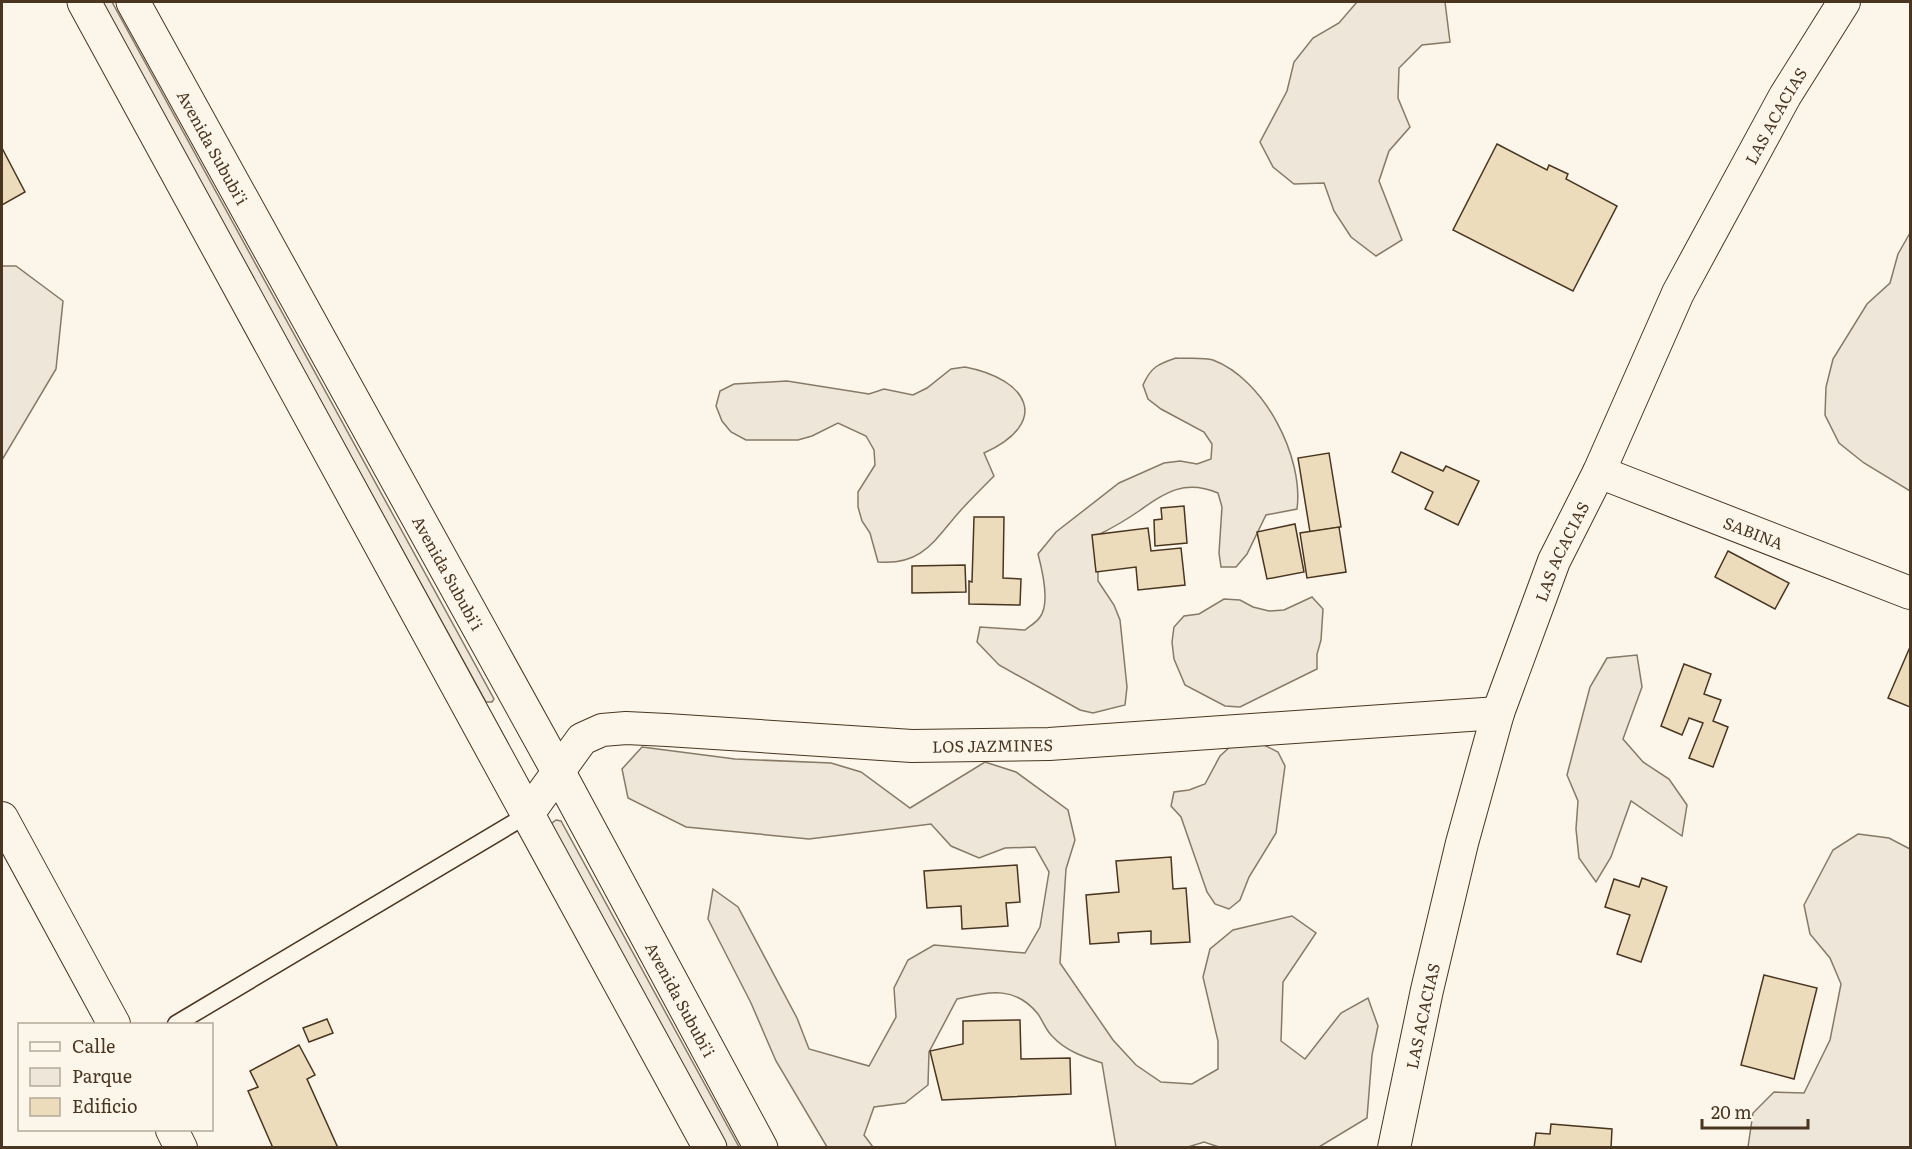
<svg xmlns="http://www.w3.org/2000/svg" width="1912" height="1149" font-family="Literata,serif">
<rect width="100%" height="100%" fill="#fbf6e9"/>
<g fill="#ede6d9" stroke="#887966" stroke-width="1.5">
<path d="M 101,2 L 112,2 L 494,699 L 492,702 L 486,702 Z"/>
<path d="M 1357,2 L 1445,2 L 1450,42 L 1422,45 L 1399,68 L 1398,98 L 1410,127 L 1389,151 L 1379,181 L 1402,240 L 1376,256 L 1351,237 L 1334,211 L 1324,183 L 1294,184 L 1273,167 L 1260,142 L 1287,91 L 1294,62 L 1313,38 L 1339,23 Z"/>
<path d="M 1910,233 L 1910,491 L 1864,463 L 1839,443 L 1825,415 L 1826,387 L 1833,359 L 1867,304 L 1890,283 L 1898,254 Z"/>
<path d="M 2,266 L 16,266 L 63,301 L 56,369 L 2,460 Z"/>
<path d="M 1176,358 C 1187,359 1203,357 1213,360 C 1264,379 1304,457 1297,509 L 1266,515 L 1247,554 L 1236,567 L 1221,567 L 1219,553 L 1222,507 L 1218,493 C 1185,479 1166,492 1139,511 C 1126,520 1112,528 1098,535 L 1098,581 L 1114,605 L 1120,620 L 1127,687 L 1125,705 L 1093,713 L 1080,710 L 999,665 L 977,642 L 980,627 L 1025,630 C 1030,626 1037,622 1040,617 C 1050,604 1042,569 1038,554 L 1056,532 L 1119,483 L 1164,463 L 1180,461 L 1197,464 L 1211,459 L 1212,444 L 1204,432 L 1161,409 L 1148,399 L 1143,385 C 1151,367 1158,364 1176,358 Z"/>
<path d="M 965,367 C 1028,379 1052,422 984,453 L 994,476 C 983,487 972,498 961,510 C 935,539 923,566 878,562 L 870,533 L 862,521 L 858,507 L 858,492 L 875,465 L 874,450 L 866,436 L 838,423 L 812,436 L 798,440 L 746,440 L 731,432 L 722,421 L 716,406 L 720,391 L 734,384 L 787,381 L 869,394 L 884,389 L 913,395 L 927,388 L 951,369 Z"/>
<path d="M 1312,597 L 1323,609 L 1321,640 L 1317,654 L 1317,669 L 1240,707 L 1225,706 L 1185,685 L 1174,659 L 1172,642 L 1174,627 L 1184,616 L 1199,614 L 1224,599 L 1240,600 L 1253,607 L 1269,611 L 1284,610 Z"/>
<path d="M 1637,655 L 1642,687 L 1623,739 L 1643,762 L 1669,779 L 1687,805 L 1682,836 L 1631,801 L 1611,857 L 1596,882 L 1579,858 L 1576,829 L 1578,801 L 1567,775 L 1590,687 L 1607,658 Z"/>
<path d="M 1232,745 L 1264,745 L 1278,752 L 1285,766 L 1276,833 L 1249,877 L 1240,900 L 1229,909 L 1215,904 L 1207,892 L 1181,817 L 1171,806 L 1174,792 L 1189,790 L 1205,784 L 1220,756 Z"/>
<path d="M 642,747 L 735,759 L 831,763 L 861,772 L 910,808 L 985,762 L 1016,772 L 1068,810 L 1075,840 L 1066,869 L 1060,963 L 1113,1040 L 1136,1065 L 1161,1082 L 1192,1084 L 1218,1069 L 1218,1041 L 1203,977 L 1210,949 L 1233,930 L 1292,916 L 1316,933 L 1283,982 L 1281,1041 L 1305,1059 L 1341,1013 L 1368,998 L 1378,1026 L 1372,1055 L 1367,1118 L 1319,1147 L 1222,1148 L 1204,1142 L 1188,1147 L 1116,1147 L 1102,1063 C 1084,1057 1066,1051 1053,1037 C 1046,1031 1043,1021 1038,1014 C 1015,985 989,992 957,999 L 929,1052 L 928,1085 L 905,1103 L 874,1107 L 864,1135 L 873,1147 L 827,1147 L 776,1061 L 751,1003 L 708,919 L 713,889 L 738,907 L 797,1018 L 809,1049 L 869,1066 L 896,1017 L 894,988 L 908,960 L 934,945 L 1025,953 L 1040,927 L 1049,872 L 1035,847 L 1005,848 L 979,858 L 951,846 L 931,824 L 809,839 L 686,827 L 628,798 L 622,769 Z"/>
<path d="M 556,820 L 561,821 L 739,1147 L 727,1147 L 552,826 L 552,823 Z"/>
<path d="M 1858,834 L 1889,838 L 1910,849 L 1910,1147 L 1748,1147 L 1753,1113 L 1774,1092 L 1804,1093 L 1830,1040 L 1841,984 L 1830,958 L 1810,934 L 1804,905 L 1833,850 Z"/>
</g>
<g fill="#ecdcbc" stroke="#4a3520" stroke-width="1.5">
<path d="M 1497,144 L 1547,170 L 1549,165 L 1568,174 L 1566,179 L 1617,206 L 1573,291 L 1453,230 Z"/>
<path d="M 2,148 L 25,192 L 2,205 Z"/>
<path d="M 1401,452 L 1443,471 L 1446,466 L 1479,481 L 1458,525 L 1425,509 L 1433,492 L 1392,472 Z"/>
<path d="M 1329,453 L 1341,527 L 1310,532 L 1298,458 Z"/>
<path d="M 1184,506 L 1187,543 L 1155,546 L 1154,520 L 1162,519 L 1161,508 Z"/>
<path d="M 974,517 L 1004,517 L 1003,578 L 1021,579 L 1020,605 L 969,604 L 969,581 L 972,582 Z"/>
<path d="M 1295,524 L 1304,572 L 1267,579 L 1257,532 Z"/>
<path d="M 1339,527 L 1346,572 L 1307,578 L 1300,533 Z"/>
<path d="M 1148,528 L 1151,551 L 1181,548 L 1185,585 L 1138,590 L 1136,567 L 1096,572 L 1092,535 Z"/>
<path d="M 1728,551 L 1789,583 L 1775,609 L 1715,577 Z"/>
<path d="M 965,565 L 966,592 L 912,593 L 912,566 Z"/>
<path d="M 1910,647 L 1910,707 L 1888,698 Z"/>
<path d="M 1684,664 L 1711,674 L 1704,694 L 1721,700 L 1713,721 L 1728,727 L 1713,767 L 1689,758 L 1703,723 L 1689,718 L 1682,735 L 1661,726 Z"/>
<path d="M 1171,857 L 1173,889 L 1186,888 L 1190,942 L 1151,944 L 1151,931 L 1118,933 L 1119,942 L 1090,944 L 1086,895 L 1119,892 L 1116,861 Z"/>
<path d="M 1017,865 L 1020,902 L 1006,903 L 1008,926 L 962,929 L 961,906 L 927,908 L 924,871 Z"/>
<path d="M 1642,878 L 1667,887 L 1641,962 L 1617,954 L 1630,915 L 1605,907 L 1614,879 L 1639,887 Z"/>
<path d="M 1764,975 L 1817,988 L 1794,1079 L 1741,1065 Z"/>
<path d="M 327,1019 L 333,1033 L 309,1042 L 303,1028 Z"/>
<path d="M 1020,1020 L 1021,1059 L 1070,1058 L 1071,1094 L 942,1100 L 930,1051 L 963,1044 L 963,1021 Z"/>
<path d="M 299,1045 L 315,1075 L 307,1079 L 338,1148 L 273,1148 L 248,1091 L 258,1087 L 250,1071 Z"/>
<path d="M 1551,1124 L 1612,1129 L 1611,1148 L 1534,1148 L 1536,1133 L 1550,1134 Z"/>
</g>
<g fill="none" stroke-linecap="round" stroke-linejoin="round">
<defs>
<path id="service" d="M 176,1024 L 527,815"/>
<g id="minor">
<path id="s1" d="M 1599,472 L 1910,593"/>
<path id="s2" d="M 527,815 L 582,739 L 602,730 L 626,728 L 667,730 L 912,746 L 1049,744 L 1498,713"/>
<path d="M 2,818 L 114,1024"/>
<path d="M 172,1130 L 181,1148"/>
<path id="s3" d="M 1394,1148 L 1427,990 L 1462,843 L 1498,713 L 1554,561 L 1599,472 L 1678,293 L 1785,96 L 1844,2"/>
</g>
<g id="tertiary">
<path d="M 84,2 L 710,1148"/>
<path id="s4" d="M 133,2 L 558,771 L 761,1148"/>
</g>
</defs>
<use href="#service" stroke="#4a3520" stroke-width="19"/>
<use href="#minor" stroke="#4a3520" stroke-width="34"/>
<use href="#tertiary" stroke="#4a3520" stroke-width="35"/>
<use href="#service" stroke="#fbf6e9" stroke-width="16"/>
<use href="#minor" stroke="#fbf6e9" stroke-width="32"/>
<use href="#tertiary" stroke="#fbf6e9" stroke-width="33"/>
</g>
<g text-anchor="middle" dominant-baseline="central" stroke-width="4.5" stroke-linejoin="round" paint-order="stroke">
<g font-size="16" fill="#4a3520" stroke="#fbf6e9">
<text stroke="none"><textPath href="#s3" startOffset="1107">LAS ACACIAS</textPath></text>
<text stroke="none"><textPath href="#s4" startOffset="166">Avenida Sububi'i</textPath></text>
<text stroke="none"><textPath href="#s1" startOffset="166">SABINA</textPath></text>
<text stroke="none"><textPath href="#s3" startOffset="621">LAS ACACIAS</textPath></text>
<text stroke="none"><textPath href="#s4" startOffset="652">Avenida Sububi'i</textPath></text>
<text stroke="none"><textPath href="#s2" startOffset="507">LOS JAZMINES</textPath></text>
<text stroke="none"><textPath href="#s4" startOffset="1138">Avenida Sububi'i</textPath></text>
<text stroke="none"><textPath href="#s3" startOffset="135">LAS ACACIAS</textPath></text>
</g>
</g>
<rect width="1912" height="1149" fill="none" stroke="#4a3520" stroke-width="6"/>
<rect x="18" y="1023" width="195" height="108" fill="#fbf6e9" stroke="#b4a999" stroke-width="1.5"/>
<rect x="30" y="1042" width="30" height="9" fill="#fbf6e9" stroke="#b4a999" stroke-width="1.5"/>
<text x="72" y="1053" font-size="18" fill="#4a3520">Calle</text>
<rect x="30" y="1068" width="30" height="18" fill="#ede6d9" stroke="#b4a999" stroke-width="1.5"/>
<text x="72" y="1083" font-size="18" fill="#4a3520">Parque</text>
<rect x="30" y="1098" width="30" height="18" fill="#ecdcbc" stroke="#b4a999" stroke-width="1.5"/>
<text x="72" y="1113" font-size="18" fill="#4a3520">Edificio</text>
<path d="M1702 1119v9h106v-9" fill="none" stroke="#4a3520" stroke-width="3"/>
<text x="1711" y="1119" font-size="18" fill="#4a3520" stroke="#fbf6e9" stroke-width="4.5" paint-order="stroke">20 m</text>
</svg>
